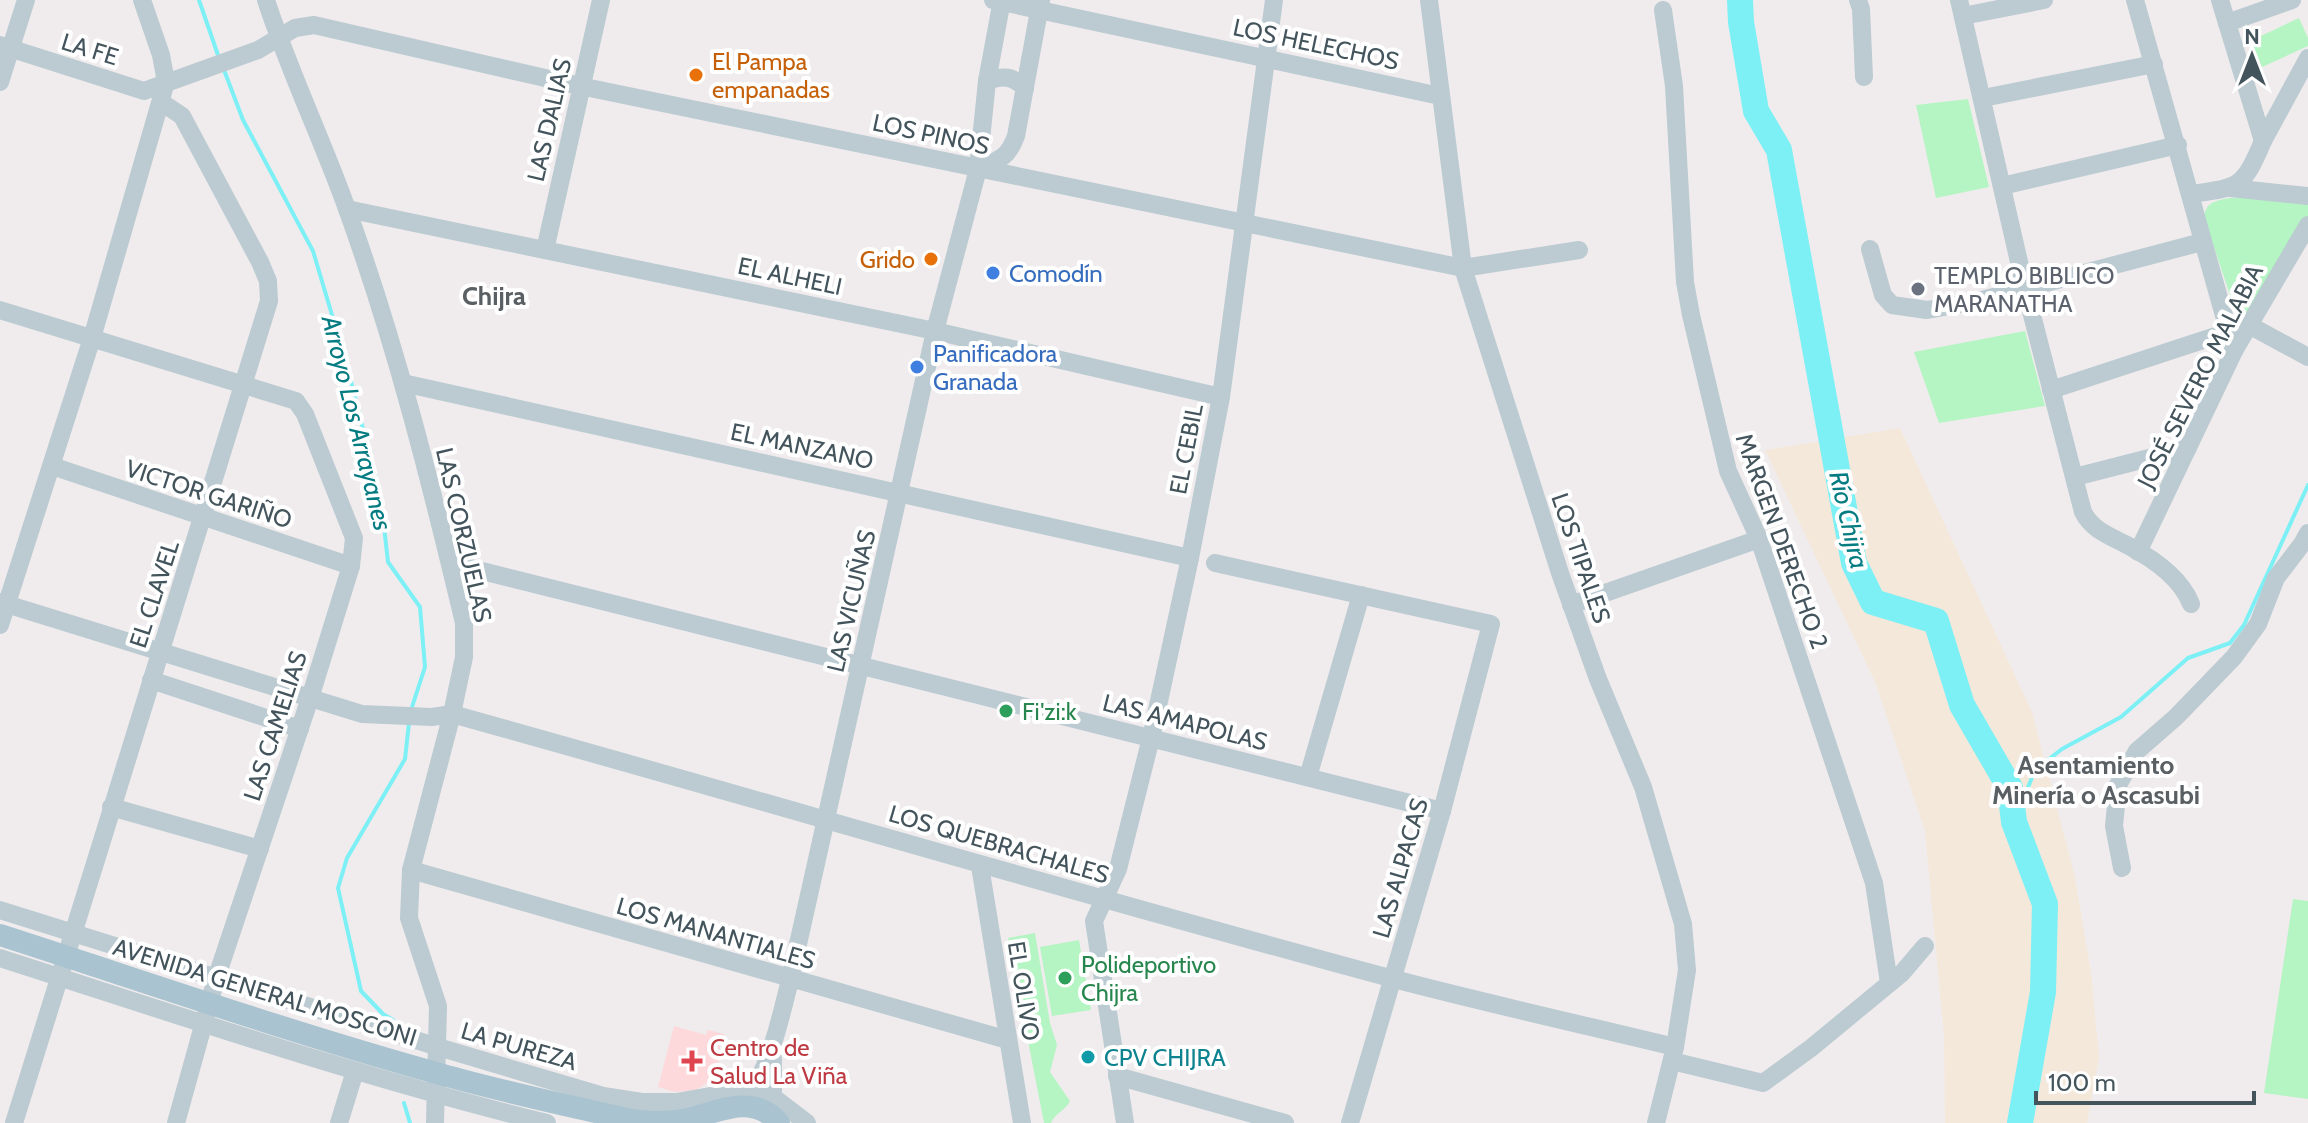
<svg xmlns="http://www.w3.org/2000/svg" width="2308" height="1123" font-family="Cabin,sans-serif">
<rect width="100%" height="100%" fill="#f0eced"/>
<path fill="#fdd9dc" d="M 674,1026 L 706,1035 L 708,1030 L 724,1034 L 717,1057 L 720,1066 L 717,1076 L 696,1090 L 675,1092 L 658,1087 Z"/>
<g fill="#b5f4c3">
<path d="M 2299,18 L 2308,38 L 2308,46 L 2260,68 L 2248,42 Z"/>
<path d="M 1968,99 L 1989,187 L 1936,198 L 1916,105 Z"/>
<path d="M 2229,198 L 2308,198 L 2308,218 L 2246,317 L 2236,313 L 2204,217 C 2206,202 2215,201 2229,198 Z"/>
<path d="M 2025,331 L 2045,406 L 1939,423 L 1914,352 Z"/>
<path d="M 2293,899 L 2308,901 L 2308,1099 L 2264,1093 Z"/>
<path d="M 1035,933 L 1050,1023 L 1057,1045 L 1050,1072 L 1070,1101 C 1065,1111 1055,1113 1051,1123 L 1044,1123 L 1008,938 Z"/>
<path d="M 1079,940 L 1091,1010 L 1052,1016 L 1040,947 Z"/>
</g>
<path fill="#f4e8db" d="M 1900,428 L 2032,712 L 2075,877 L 2091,972 L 2099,1057 L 2087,1123 L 1945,1123 L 1944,1037 L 1925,831 L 1875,682 L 1765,450 Z"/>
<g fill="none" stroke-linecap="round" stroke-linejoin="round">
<g stroke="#7df0f5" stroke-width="4">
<path d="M 199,0 L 219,58"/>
<path d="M 224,70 L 243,120 L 313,251 L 346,362 L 381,500 L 388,562 L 420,607 L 425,667 L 411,710"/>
<path d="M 2014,822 L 2035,770 L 2062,749 L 2121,717 L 2188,658 L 2230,643 L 2244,625 L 2308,485"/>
<path d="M 393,1020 L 383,1014 L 361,991 L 338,888 L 347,858 L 405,759 L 409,723"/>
<path d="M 404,1103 L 410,1123"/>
</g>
<path stroke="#7df0f5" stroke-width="26" d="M 1740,0 L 1741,22 L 1756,111 L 1779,150 L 1854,563 L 1873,602 L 1936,621 L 1962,705 L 2010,788 L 2014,822 L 2045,904 L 2043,992 L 2020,1123"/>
<g stroke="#bbcbd1" stroke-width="18">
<path d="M 266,0 C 289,71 322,139 347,209 C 396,344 431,484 464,623 L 464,657 L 452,714 L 411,870 L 409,918 L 438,1006 L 435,1123"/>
<path d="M 993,0 L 1440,96"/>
<path d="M 1429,0 L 1463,268 L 1560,573 L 1598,679 L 1643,787 L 1683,924 L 1687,970 L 1675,1047 L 1656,1123"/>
<path d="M 1858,0 L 1861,9 L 1864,77"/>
<path d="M 1959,0 L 2025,288 L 2083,512 C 2092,530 2110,536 2127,545 C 2152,558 2181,578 2191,604"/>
<path d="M 2135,0 L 2234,351"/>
<path d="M 2220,0 L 2263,141 L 2308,58"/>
<path d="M 1663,10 L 1674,86 L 1685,282 L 1691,315 L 1728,471 L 1759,539 L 1874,883 L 1889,983"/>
<path d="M 1963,16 L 2044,0"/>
<path d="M 2227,23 L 2292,0"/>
<path d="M 0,45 L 144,91 L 258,50 L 295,28 L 314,25 L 580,86 L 1463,268 L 1579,250"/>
<path d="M 987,81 C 1003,75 1013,76 1025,88"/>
<path d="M 0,82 L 26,0"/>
<path d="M 1983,98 L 2154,64"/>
<path d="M 978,169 C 999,160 1008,158 1016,136 L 1041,0"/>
<path d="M 2002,186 L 2178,145"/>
<path d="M 2230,188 L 2308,196"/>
<path d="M 2191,194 C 2240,187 2243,188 2263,141"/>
<path d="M 347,209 L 935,331 L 1221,397"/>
<path d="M 1870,249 L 1883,295 L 1892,305 L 1927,310 L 1978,301 L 2202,242"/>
<path d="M 545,250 L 601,0"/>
<path d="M 0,310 L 296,401 L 305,414 L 354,538 L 351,566 L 310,698 L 216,979 L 176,1123"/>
<path d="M 403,383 L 1190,558"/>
<path d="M 2051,390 L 2249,325 L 2308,357"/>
<path d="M 52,466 L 351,566"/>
<path d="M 2075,477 L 2188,448"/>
<path d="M 2138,552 L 2234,351 L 2308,225"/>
<path d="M 450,563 L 1442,811"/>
<path d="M 1215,563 L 1491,624 L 1442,811 L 1350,1123"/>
<path d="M 0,602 L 362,714 L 432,717 L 452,714 C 765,801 1077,894 1390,978 C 1485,1003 1580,1024 1675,1047"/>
<path d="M 1571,605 L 1759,539"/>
<path d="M 0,625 L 92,338 L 166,82 L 161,55 L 142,0"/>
<path d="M 151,680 L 300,729"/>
<path d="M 1308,777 L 1361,595"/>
<path d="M 111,807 L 260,849"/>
<path d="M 980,866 L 1022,1123"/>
<path d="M 2122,868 L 2114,826 L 2118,785 L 2137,751 L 2176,717 L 2234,657 L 2258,624 L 2276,578 L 2302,544 L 2308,533"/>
<path d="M 411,870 L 1008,1040"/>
<path d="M 0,910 L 438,1047 L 603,1096 L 642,1102 L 676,1102 L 756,1088"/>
<path d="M 0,958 C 181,1016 362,1078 547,1123"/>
<path d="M 1672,1061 L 1763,1083 L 1811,1048 L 1902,973 L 1925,946"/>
<path d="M 1117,1076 L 1285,1123"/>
<path d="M 765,1091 L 807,1123"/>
<path d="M 743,1105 C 770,1068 779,1024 790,980 L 935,331 L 978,169 L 987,81 L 1002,0"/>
<path d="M 773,1117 L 773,1059"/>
<path d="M 14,1123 C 99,849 186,575 269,301 L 268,281 L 260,262 L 182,116 L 161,102"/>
<path d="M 339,1123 L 355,1071"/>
<path d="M 1125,1123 L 1094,921 L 1118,869 L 1151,738 L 1190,558 L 1221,397 L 1274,0"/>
</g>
<path stroke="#a9c3d0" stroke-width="22" d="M 0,935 C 146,982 292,1033 440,1074 C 500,1091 561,1104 622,1118 C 640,1122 659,1123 677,1121 C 712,1117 749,1089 779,1123"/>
</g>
<g fill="#e8710a" stroke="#fff" stroke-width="3">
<circle cx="696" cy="75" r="8"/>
<circle cx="931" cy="259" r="8"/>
</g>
<g fill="#3f7fe0" stroke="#fff" stroke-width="3">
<circle cx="993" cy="273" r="8"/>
<circle cx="917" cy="367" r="8"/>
</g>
<circle fill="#6b7280" stroke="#fff" stroke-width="3" cx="1918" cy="289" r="8"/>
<g fill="#2e9e5b" stroke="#fff" stroke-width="3">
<circle cx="1006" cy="711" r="8"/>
<circle cx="1065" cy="978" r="8"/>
</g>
<circle fill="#0f9aa8" stroke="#fff" stroke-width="3" cx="1088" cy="1057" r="8"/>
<path fill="#e0444e" stroke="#fff" stroke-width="3" d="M688 1049h8v8h8v8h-8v8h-8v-8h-8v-8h8z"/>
<g text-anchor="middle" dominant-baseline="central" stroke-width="8" stroke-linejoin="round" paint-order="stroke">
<g font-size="24" fill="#43545c" stroke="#fff">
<text transform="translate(1316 44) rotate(12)">LOS HELECHOS</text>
<text transform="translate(90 49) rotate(17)">LA FE</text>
<text transform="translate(549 120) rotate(-77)">LAS DALIAS</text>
<text transform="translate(931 134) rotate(12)">LOS PINOS</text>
<text transform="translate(790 276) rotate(12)">EL ALHELI</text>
<text transform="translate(2200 376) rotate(-63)">JOSÉ SEVERO MALABIA</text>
<text transform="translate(802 446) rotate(12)">EL MANZANO</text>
<text transform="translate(1186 449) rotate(-79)">EL CEBIL</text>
<text transform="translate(209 494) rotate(18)">VICTOR GARIÑO</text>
<text transform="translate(464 535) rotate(77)">LAS CORZUELAS</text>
<text transform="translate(1782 541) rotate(70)">MARGEN DERECHO 2</text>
<text transform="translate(1581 558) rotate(71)">LOS TIPALES</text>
<text transform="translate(154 594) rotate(-72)">EL CLAVEL</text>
<text transform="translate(851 601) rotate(-77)">LAS VICUÑAS</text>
<text transform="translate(1185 722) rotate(14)">LAS AMAPOLAS</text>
<text transform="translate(275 726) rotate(-72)">LAS CAMELIAS</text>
<text transform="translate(999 844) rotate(16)">LOS QUEBRACHALES</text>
<text transform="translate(1400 868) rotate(-74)">LAS ALPACAS</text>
<text transform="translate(716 933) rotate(16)">LOS MANANTIALES</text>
<text transform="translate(1024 991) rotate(81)">EL OLIVO</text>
<text transform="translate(265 992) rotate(17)">AVENIDA GENERAL MOSCONI</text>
<text transform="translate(519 1046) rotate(16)">LA PUREZA</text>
</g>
<g font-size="24" fill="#c56008" stroke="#fff" text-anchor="start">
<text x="712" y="61">El Pampa<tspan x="712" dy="28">empanadas</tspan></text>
<text x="915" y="259" text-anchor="end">Grido</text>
</g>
<g font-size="24" fill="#366cbe" stroke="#fff" text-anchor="start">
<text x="1009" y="273">Comodín</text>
<text x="933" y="353">Panificadora<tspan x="933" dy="28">Granada</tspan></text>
</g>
<g font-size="24" fill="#5b616d" stroke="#fff" text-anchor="start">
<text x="1934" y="275">TEMPLO BIBLICO<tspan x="1934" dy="28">MARANATHA</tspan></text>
</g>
<g font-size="24" fill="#27864d" stroke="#fff" text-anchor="start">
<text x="1022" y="711">Fi'zi:k</text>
<text x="1081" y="964">Polideportivo<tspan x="1081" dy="28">Chijra</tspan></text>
</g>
<g font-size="24" fill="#be3a42" stroke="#fff" text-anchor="start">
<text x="710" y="1047">Centro de<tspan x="710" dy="28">Salud La Viña</tspan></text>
</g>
<g font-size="24" fill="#0d838f" stroke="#fff" text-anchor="start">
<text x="1104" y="1057">CPV CHIJRA</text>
</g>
<g font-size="26" font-weight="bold" fill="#595f63" stroke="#fff">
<text x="494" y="296">Chijra</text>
<text x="2096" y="765">Asentamiento<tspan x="2096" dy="30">Minería o Ascasubi</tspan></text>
</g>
<g font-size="26" font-style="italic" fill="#057c82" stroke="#fff">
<text transform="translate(357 423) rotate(76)">Arroyo Los Arrayanes</text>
<text transform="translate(1849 520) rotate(77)">Río Chijra</text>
</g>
</g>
<g transform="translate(2252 56)" stroke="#ffffff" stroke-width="6" paint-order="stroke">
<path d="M0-6L14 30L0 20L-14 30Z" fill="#43545c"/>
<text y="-12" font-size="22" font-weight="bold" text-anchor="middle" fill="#43545c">N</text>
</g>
<path d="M2036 1091v12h218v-12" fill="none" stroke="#43545c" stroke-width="4"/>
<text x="2048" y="1091" font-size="24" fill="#43545c" stroke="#ffffff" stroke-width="6" paint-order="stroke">100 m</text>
</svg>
